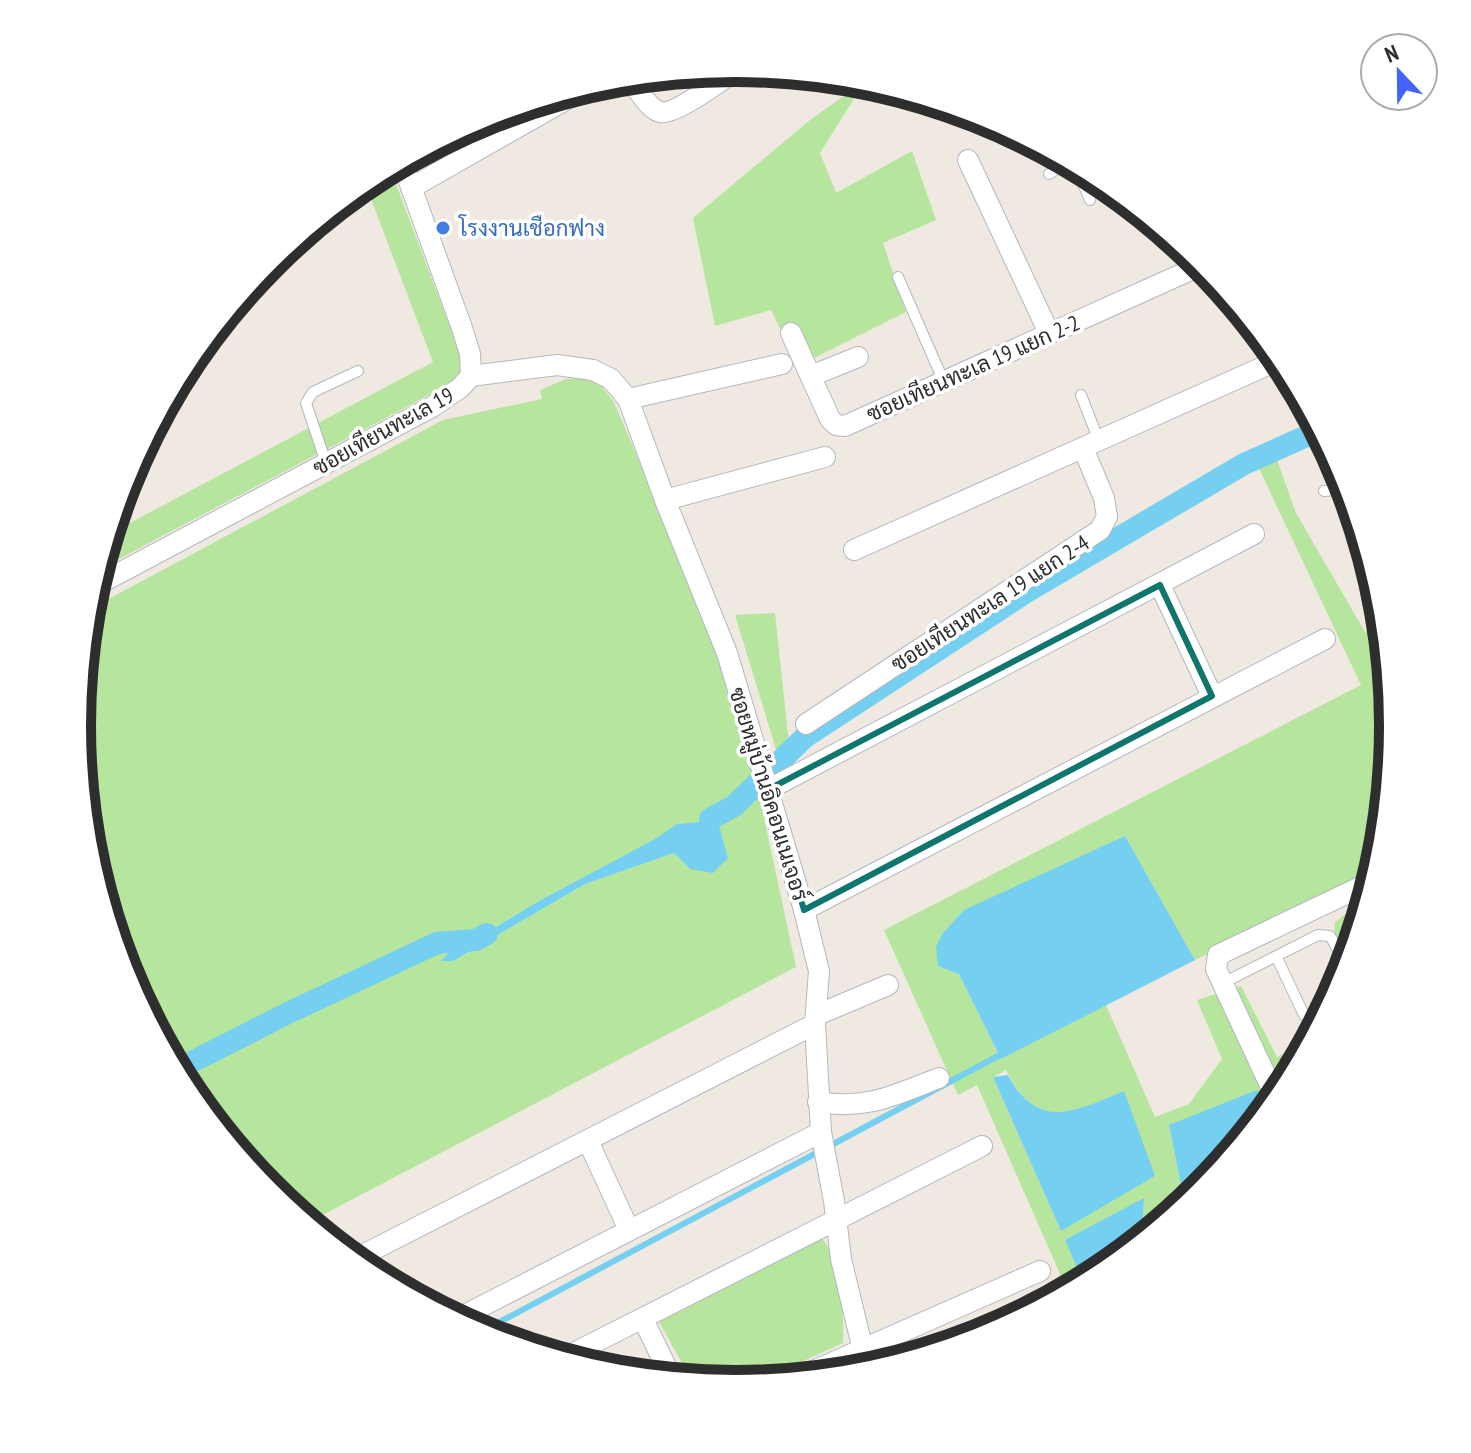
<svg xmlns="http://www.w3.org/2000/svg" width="1471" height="1453" font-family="'PT Sans Narrow',Sarabun,sans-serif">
<rect width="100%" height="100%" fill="#efe9e1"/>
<g fill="#b6e59e" fill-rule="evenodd">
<path d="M 865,81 L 820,153 L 836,193 L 912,151 L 936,220 L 883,243 L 906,312 L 798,366 L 771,310 L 715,326 L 693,218 L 810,120 Z"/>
<path d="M 390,168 L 463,362 L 459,376 L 446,386 L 98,570 L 109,534 L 433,362 L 365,183 Z"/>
<path d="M 566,379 L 596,379 L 614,402 L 721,654 L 746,734 L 796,967 L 307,1223 L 270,1192 L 188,1092 L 127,978 L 90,855 L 77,726 L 88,610 L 443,420 L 542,399 L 540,390 ZM 733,806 L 690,869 L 674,853 L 585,884 L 453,961 L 442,960 L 460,941 L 457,932 L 486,933 L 539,901 L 656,839 L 677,824 L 699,822 Z"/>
<path d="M 1277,460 L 1296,513 L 1365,632 L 1384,623 L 1394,727 L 1381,855 L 1376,873 L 1195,960 L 1125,836 L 959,974 L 1001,1059 L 1106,1005 L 1155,1117 L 1189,1104 L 1222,1059 L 1197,1000 L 1241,986 L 1277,1057 L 1311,1040 L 1283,1093 L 1270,1108 L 1267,1101 L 1169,1125 L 1185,1205 L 1148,1236 L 1143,1218 L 1144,1199 L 1084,1283 L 1102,1273 L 1101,1274 L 1068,1292 L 977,1085 L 958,1095 L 884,930 L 1361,685 L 1257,464 ZM 1006,1070 C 1038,1134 1071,1112 1123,1092 L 1061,1231 L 993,1077 Z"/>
<path d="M 775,613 L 790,754 L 779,759 L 735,615 Z"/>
<path d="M 1369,897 L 1344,977 L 1333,955 L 1335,922 Z"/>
<path d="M 822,1238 C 842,1265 844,1310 843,1343 L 755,1383 L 735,1385 L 692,1381 L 657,1318 Z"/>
</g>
<g fill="#75cff0">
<path d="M 734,806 L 738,816 L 719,826 L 728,858 L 713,873 L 690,869 L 674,853 L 585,884 L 453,961 L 441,961 L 460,941 L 456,931 L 486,933 L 539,901 L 655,839 L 677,824 L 699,822 Z"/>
<path d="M 1125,836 L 1195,960 L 1001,1059 L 959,974 L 938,966 L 936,947 L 943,933 L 964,910 Z"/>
<path d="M 1008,1075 C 1039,1133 1077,1110 1124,1091 L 1155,1176 L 1061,1231 L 993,1077 Z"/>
<path d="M 1257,1090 L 1270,1108 L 1201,1192 L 1185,1205 L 1169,1125 Z"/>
<path d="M 1144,1198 L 1143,1218 L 1148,1236 L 1102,1273 L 1084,1283 L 1065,1240 Z"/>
</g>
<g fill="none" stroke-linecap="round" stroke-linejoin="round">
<path stroke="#75cff0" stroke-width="6" d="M 479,1333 L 1000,1055"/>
<g stroke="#75cff0" stroke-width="22">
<path d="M 710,819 L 734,806 L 805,737 L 1028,591 L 1244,464 L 1320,430"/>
<path d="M 176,1070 L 288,1013 L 437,943 L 476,940 L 487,934"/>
</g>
<defs>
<g id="lane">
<path d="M 1075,165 L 1090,200"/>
<path d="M 1049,174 L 1069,161"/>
<path d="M 898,277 L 943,380"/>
<path d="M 1081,395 L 1099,441"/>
<path d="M 326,463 L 306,403 L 313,392 L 358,371"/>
<path d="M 1324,491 L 1348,489"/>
<path d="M 1277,958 L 1304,1015"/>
<path d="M 1223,983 L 1318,935 L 1330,936 L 1337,948"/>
</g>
<g id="street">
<path d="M 620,79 C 624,81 629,82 632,85 C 642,92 647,108 660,112 C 675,116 725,77 740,68"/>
<path d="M 968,160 L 1049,333"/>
<path d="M 411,188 L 590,86"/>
<path d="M 791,333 L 830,419 L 836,425 L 845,426 L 1204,264"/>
<path d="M 471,376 L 557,365 L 593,370 L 611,379 L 628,399 L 665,500 L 727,653 L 804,910 L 819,971 L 815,1024 L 821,1132 L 834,1201 L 841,1259 L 863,1350 L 871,1370"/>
<path d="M 811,376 L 858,357"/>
<path d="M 628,399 L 782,364"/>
<path d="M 665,500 L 825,457"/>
<path d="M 854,550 L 1281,359"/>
<path d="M 1160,585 L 1212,696"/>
<path d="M 93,587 L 432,407 L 460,388 L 471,376 L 470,354 L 462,328 L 402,162"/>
<path d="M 806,724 L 1100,530 L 1107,517 L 1104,498 L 1083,448"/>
<path d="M 769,789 L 1254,534"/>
<path d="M 804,910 L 1325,639"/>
<path d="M 817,1015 L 888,985"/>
<path d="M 1277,1100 L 1216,969 L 1218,955 L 1373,881"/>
<path d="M 818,1102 C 868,1110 894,1095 939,1078"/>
<path d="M 588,1141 L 629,1230"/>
<path d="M 353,1260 L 815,1024"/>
<path d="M 643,1319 L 672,1379"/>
<path d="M 455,1320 L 821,1132"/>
<path d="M 562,1359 L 982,1146"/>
<path d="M 795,1379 L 1040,1271"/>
</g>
</defs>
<use href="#lane" stroke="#b4b7c1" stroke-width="12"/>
<use href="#street" stroke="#b4b7c1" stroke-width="22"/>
<use href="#lane" stroke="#fff" stroke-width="10"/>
<use href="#street" stroke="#fff" stroke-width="20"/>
</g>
<path fill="none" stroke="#0f766e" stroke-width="6" stroke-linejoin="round" d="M 1160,585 L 1212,696 L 804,910 L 769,789 Z"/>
<circle fill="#3f7fe0" stroke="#fff" stroke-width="3" cx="443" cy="228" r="8"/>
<g text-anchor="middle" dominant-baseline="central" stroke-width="7" stroke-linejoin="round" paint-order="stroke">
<g font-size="22" fill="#366cbe" stroke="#fff" text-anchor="start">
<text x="459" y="228">โรงงานเชือกฟาง</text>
</g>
<g font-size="22" fill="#2e2e2e" stroke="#fff">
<text transform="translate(973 368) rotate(-24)">ซอยเทียนทะเล 19 แยก 2-2</text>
<text transform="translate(383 431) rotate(-29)">ซอยเทียนทะเล 19</text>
<text transform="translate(990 603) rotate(-33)">ซอยเทียนทะเล 19 แยก 2-4</text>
<text transform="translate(769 794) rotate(73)">ซอยหมู่บ้านอิคอนเนเจอร์</text>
</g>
</g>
<path d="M0 0H1471V1453H0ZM91 726a644 644 0 1 1 1288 0a644 644 0 1 1-1288 0Z" fill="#fff" fill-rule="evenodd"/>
<path fill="none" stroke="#2e2e2e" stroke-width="10" d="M91 726a644 644 0 1 1 1288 0a644 644 0 1 1-1288 0Z"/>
<g transform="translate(1399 72) rotate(338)"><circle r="38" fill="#ffffff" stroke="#ababab" stroke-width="2"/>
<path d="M0-6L14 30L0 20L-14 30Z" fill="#4264fb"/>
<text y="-12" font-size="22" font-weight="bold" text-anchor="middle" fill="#2e2e2e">N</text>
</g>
</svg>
